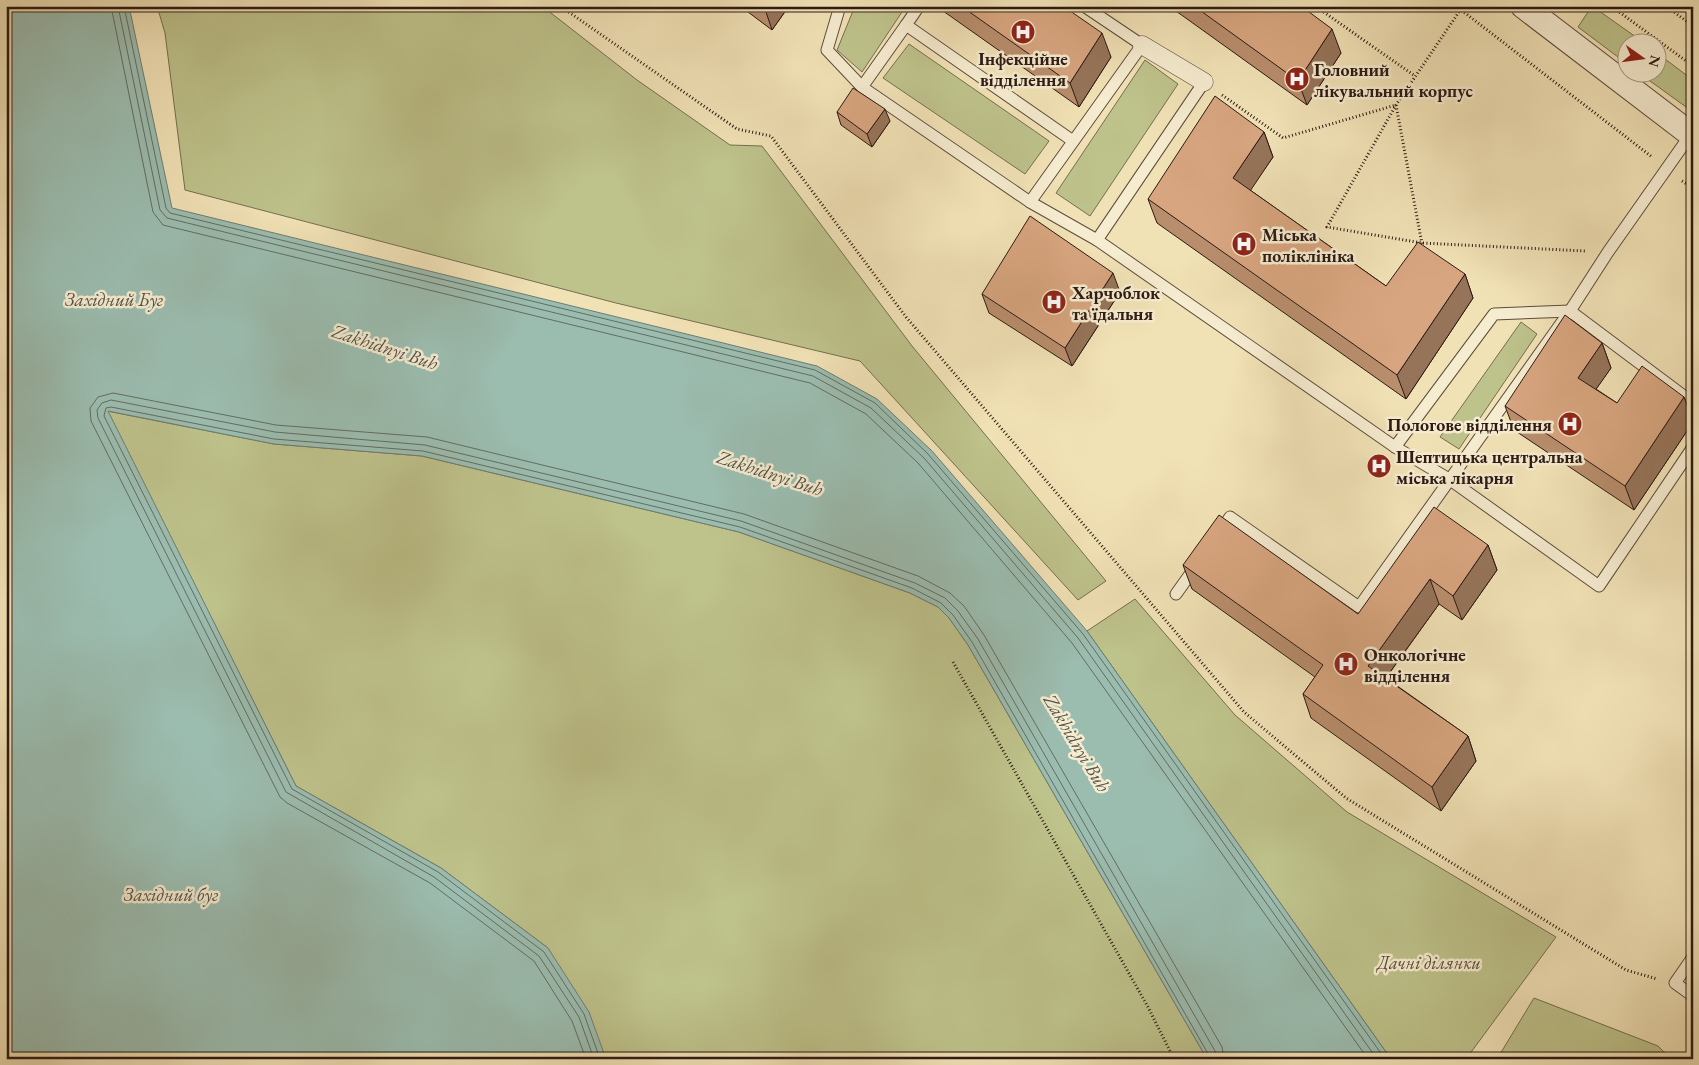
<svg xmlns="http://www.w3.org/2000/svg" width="1699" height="1065" font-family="'EB Garamond',serif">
<rect width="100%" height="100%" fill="#f1e2b6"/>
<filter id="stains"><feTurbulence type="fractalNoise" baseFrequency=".004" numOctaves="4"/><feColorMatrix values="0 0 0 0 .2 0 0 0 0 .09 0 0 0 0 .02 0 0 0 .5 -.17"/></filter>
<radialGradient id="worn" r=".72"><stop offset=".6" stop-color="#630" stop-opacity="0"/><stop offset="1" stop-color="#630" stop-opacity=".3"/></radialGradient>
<g fill="#bec28b" stroke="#756e50">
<path d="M 157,6 L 542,6 L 637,80 L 730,145 L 762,146 L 912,346 L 1106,581 L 1078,600 L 860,361 L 616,303 L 185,190 L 165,33 Z"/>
<path d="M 855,6 L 906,6 L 862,72 L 837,50 Z"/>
<path d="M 1592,6 L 1643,42 L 1626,42 L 1626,63 L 1578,27 Z"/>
<path d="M 909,44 L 1049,141 L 1025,174 L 883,78 Z"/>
<path d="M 1657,53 L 1693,80 L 1693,112 L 1639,73 L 1656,72 Z"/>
<path d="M 1145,60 L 1178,84 L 1090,216 L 1056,193 Z"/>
<path d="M 1521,322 L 1537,334 L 1459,449 L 1440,437 Z"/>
<path d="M 107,411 L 274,444 L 422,456 L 739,532 L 910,593 L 938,607 L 949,618 L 968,645 L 1207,1059 L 605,1059 L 548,948 L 441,868 L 296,786 Z"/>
<path d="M 1135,599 L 1235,715 L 1347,812 L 1556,937 L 1466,1059 L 1391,1059 L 1087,631 Z"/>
<path d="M 1534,998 L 1658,1046 L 1671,1059 L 1497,1059 Z"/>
</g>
<path fill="#9bbdb0" stroke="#6f7c72" d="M 6,6 L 129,6 L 172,208 L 817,366 L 877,399 L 932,451 L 1087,631 L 1391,1059 L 1207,1059 L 968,645 L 949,618 L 938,607 L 910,593 L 739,532 L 422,456 L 274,444 L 108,411 L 296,786 L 441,868 L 548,948 L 589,1012 L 606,1059 L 6,1059 Z"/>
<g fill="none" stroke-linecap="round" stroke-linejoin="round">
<g stroke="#646c62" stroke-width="1">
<path d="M 111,6 L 153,212 L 163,225 L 810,383 L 866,414 L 918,463 L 1072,643 L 1368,1059"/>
<path d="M 118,6 L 160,210 L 167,218 L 813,376 L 871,408 L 924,458 L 1078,638 L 1377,1059"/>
<path d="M 124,6 L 166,208 L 170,213 L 815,370 L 875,403 L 928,454 L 1083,634 L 1385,1059"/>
<path d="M 586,1059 L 572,1021 L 534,961 L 430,883 L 287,803 L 280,797 L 91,421 L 90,408 L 98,397 L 113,393 L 276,425 L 427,437 L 744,514 L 918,576 L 950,593 L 964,606 L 984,635 L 1222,1047 L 1224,1059"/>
<path d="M 594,1059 L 579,1017 L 539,956 L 434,877 L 286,792 L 98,418 L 97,410 L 102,403 L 111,400 L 275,432 L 425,445 L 741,521 L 915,583 L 945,598 L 958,611 L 978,639 L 1215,1051 L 1217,1059"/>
<path d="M 600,1059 L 584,1014 L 544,952 L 438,872 L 292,789 L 104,416 L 106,408 L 111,407 L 274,439 L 423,451 L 740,527 L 912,588 L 941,603 L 953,615 L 972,642 L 1211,1059"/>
</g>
<defs>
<g id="service">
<path d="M 840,6 L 827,50 L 862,87 L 1030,202 L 1142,45 L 1084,6"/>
<path d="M 919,6 L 906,25 L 1073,141"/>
<path d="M 862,87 L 906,25"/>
<path d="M 1030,202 L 1097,240 L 1395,447 L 1449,479 L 1599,586 L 1693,447"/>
<path d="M 1097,240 L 1204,82"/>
<path d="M 1395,447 L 1494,314 L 1570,311 L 1693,403"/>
<path d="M 1220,532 L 1230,517 L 1359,607 L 1570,311 L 1608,252 L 1691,134"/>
<path d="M 1176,594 L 1196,566"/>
<path d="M 1693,957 L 1675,983 L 1693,996"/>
</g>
<path id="pedestrian" d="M 1142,45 L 1204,82"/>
<path id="minor" d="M 1523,6 L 1693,136"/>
</defs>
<use href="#service" stroke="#5d4c3c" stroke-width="13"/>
<use href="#pedestrian" stroke="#5d4c3c" stroke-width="19"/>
<use href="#minor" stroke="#5d4c3c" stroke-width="26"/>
<g stroke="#2c1a14" stroke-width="3" stroke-dasharray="1 2.5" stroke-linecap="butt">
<path d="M 560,6 L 737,129 L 771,136 L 906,317 L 1244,712 L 1346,798 L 1626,970 L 1657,979"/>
<path d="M 1315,6 L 1415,76"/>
<path d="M 1456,6 L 1652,157"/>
<path d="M 1463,6 L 1396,105 L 1327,227 L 1422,243 L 1585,251"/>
<path d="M 1611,6 L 1693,66"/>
<path d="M 1666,6 L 1693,26"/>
<path d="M 1222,95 L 1283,138 L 1396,105 L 1422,244"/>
<path d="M 1682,181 L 1693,188"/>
<path d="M 953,662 L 1148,1007 L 1174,1059"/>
</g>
<use href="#service" stroke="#f6ecd0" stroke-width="11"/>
<use href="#pedestrian" stroke="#f6ecd0" stroke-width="18"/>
<use href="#minor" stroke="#f6ecd0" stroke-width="24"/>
</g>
<g fill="#b98e6d" stroke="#2c1a14">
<path d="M 740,6 L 789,6 L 772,30 Z"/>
<path d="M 936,6 L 1063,6 L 1111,57 L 1079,107 Z"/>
<path d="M 1169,6 L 1301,6 L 1341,53 L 1307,105 Z"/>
<path d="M 837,112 L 890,121 L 872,147 L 841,125 Z"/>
<path d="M 1264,132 L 1273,157 L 1250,190 L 1386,286 L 1465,274 L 1473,298 L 1406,399 L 1157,223 L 1148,199 Z"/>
<path d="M 1120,292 L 1072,366 L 989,313 L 982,294 Z"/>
<path d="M 1602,343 L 1611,368 L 1596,389 L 1617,403 L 1684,397 L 1693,420 L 1693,422 L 1634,510 L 1514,430 L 1505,406 Z"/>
<path d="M 1488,545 L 1497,570 L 1462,620 L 1439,604 L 1386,678 L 1468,736 L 1476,761 L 1441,811 L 1311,718 L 1303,694 L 1315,677 L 1192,589 L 1183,565 L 1358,614 Z"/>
</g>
<g fill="#967459" stroke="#2c1a14">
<path d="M 764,6 L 789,6 L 772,30 Z"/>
<path d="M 1332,29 L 1341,53 L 1307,105 L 1298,81 Z"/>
<path d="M 1102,33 L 1111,57 L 1079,107 L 1070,83 Z"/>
<path d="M 885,109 L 890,121 L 872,147 L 867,134 Z"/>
<path d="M 1264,132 L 1273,157 L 1242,203 L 1233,178 Z"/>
<path d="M 1113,273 L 1120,292 L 1072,366 L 1065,348 Z"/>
<path d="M 1465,274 L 1473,298 L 1406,399 L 1397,375 Z"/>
<path d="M 1602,343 L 1611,368 L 1587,402 L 1578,378 Z"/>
<path d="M 1684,397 L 1693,420 L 1693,422 L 1634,510 L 1625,486 Z"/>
<path d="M 1488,545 L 1497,570 L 1462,620 L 1453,596 Z"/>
<path d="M 1430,579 L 1439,604 L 1377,690 L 1368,666 Z"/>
<path d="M 1468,736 L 1476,761 L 1441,811 L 1432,787 Z"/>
</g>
<g fill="#d7a57f" stroke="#2c1a14">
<path d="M 961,6 L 1063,6 L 1102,33 L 1070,83 Z"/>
<path d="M 1194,6 L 1301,6 L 1332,29 L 1298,81 Z"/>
<path d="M 853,88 L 885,109 L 867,134 L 837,112 Z"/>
<path d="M 1215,96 L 1264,132 L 1233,178 L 1386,286 L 1418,242 L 1465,274 L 1397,375 L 1148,199 Z"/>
<path d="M 1030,216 L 1113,273 L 1065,348 L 982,294 Z"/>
<path d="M 1565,315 L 1602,343 L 1578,378 L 1617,403 L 1642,366 L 1684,397 L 1625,486 L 1505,406 Z"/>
<path d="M 1434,507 L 1488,545 L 1453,596 L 1430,579 L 1368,666 L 1468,736 L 1432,787 L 1303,694 L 1323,665 L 1183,565 L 1219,515 L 1358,614 Z"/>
</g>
<defs>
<symbol id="hospital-disc" viewBox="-11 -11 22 22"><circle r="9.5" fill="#8f2418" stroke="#f6ecd0"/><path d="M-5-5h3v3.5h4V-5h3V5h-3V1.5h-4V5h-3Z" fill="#fff"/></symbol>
</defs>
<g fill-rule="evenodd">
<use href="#hospital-disc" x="1009" y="18" width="28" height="28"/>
<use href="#hospital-disc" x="1283" y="65" width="28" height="28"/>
<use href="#hospital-disc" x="1230" y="230" width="28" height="28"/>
<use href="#hospital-disc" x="1040" y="288" width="28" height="28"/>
<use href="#hospital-disc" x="1556" y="410" width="28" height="28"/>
<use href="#hospital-disc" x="1365" y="452" width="28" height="28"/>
<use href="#hospital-disc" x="1332" y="650" width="28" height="28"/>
</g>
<g text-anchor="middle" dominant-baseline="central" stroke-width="5" stroke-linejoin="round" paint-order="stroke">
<g font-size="18" font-weight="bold" fill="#2c1a14" stroke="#f6ecd0" text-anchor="start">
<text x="1023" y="58" text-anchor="middle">Інфекційне<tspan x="1023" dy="21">відділення</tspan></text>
<text x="1314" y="69">Головний<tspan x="1314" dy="21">лікувальний корпус</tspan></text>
<text x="1262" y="234">Міська<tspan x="1262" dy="21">поліклініка</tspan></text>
<text x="1072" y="292">Харчоблок<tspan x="1072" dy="21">та їдальня</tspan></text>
<text x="1552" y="424" text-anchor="end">Пологове відділення</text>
<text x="1396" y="456">Шептицька центральна<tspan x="1396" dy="21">міська лікарня</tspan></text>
<text x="1364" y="654">Онкологічне<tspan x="1364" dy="21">відділення</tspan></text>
</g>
<g font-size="18" font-style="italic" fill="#584c38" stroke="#f6ecd0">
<text x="1429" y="962">Дачні ділянки</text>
</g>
<g font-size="19" font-style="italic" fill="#53534b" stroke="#f6ecd0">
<text x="114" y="299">Західний Буг</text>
<text transform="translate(385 347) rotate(18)">Zakhidnyi Buh</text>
<text transform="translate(770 473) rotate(18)">Zakhidnyi Buh</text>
<text transform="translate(1077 743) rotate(59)">Zakhidnyi Buh</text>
<text x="171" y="894">Західний буг</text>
</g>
</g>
<rect width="1699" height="1065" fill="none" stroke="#f1e2b6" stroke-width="25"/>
<rect x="8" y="8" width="1684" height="1050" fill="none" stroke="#2c1a14" stroke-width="2.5"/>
<rect x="12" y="12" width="1674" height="1040" fill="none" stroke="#2c1a14"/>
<g transform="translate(1642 58) rotate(104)"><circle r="24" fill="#f6ecd0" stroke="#a59885"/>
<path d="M0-4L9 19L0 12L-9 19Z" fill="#8f2418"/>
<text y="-8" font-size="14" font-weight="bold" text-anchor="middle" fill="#2c1a14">N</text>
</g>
<rect width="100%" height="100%" filter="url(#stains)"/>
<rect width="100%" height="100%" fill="url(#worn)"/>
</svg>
